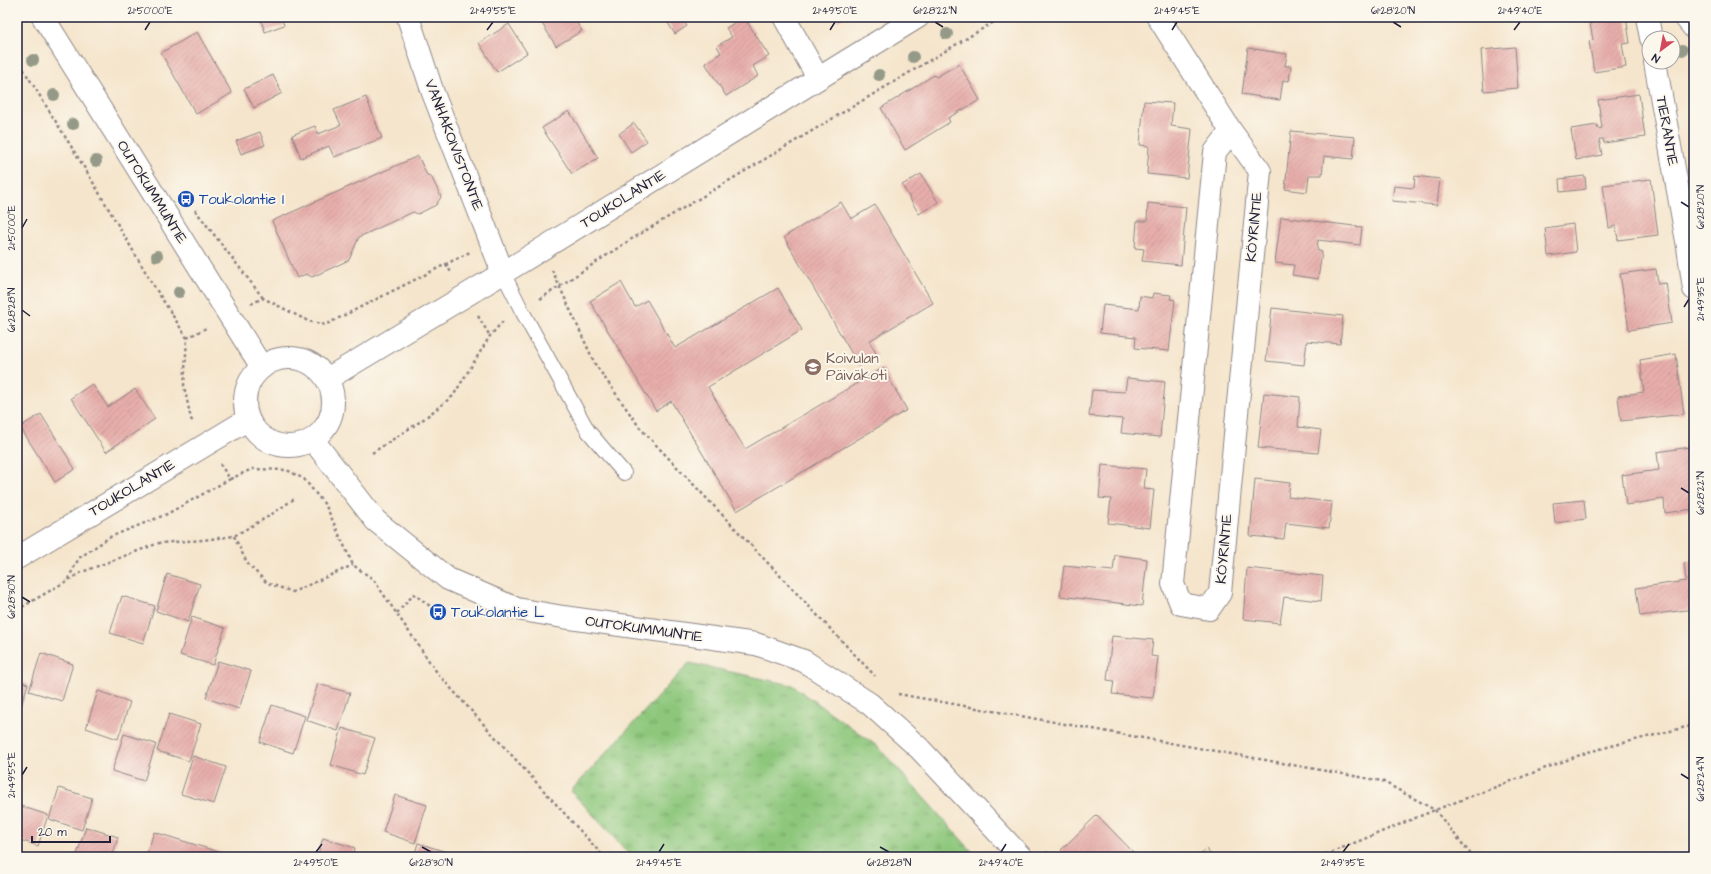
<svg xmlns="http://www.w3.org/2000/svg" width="1711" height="874" font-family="'Architects Daughter',sans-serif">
<defs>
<pattern id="grass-tufts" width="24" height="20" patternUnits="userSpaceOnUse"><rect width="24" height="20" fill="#8dc77b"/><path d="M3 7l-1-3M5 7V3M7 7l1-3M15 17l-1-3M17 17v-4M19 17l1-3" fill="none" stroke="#73a166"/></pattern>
<pattern id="building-hatch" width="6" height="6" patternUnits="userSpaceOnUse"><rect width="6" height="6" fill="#e7aeaa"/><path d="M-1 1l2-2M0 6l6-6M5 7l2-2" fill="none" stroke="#c69593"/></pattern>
</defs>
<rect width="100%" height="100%" fill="#fbf7ec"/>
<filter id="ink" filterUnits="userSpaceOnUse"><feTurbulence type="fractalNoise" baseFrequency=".025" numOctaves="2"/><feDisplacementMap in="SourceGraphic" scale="8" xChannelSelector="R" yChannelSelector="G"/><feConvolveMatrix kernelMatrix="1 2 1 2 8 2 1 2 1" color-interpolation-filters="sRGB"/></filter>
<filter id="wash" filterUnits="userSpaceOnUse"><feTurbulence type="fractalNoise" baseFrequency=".012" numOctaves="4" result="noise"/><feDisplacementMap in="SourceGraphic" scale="16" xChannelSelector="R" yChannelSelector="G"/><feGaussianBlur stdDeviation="0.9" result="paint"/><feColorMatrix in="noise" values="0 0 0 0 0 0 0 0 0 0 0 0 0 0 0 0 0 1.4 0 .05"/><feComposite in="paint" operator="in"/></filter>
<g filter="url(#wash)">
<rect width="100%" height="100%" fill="#f5e5cc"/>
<path fill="url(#grass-tufts)" stroke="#58745b" d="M 689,663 L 792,685 L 877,746 L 977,857 L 632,857 L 571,791 Z"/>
<g id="blocks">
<g fill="url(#building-hatch)">
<path d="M 260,17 L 281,17 L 284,25 L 265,32 Z"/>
<path d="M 538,17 L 573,17 L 582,31 L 556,46 Z"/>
<path d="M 664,17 L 681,17 L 687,26 L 675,34 Z"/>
<path d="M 744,17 L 769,56 L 753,66 L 758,76 L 726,96 L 705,63 L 721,53 L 717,46 L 732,37 L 726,28 Z"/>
<path d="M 836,17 L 844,17 L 838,21 Z"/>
<path d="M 1589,17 L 1626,17 L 1630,43 L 1622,44 L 1626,67 L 1594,72 L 1589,41 L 1593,40 Z"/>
<path d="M 509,24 L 527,53 L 497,72 L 479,43 Z"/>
<path d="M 197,32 L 232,93 L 196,114 L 161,53 Z"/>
<path d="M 1515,47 L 1518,88 L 1484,91 L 1481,50 Z"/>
<path d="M 1248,48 L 1287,54 L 1285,66 L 1291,66 L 1289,81 L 1283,80 L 1280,100 L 1242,94 Z"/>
<path d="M 959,64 L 980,100 L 948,118 L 950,122 L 905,150 L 881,108 L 934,75 L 936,77 Z"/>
<path d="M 273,75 L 282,93 L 254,108 L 244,89 Z"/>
<path d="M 1639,94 L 1645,137 L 1604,143 L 1603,139 L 1599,139 L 1602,155 L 1576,160 L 1571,129 L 1597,125 L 1598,129 L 1602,128 L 1598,100 Z"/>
<path d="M 366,97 L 382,138 L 334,157 L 329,146 L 301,158 L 292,135 L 315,126 L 318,134 L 341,125 L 334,110 Z"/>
<path d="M 1144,101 L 1173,103 L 1171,126 L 1192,129 L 1187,178 L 1147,174 L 1149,146 L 1140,145 Z"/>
<path d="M 569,111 L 598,158 L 572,174 L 542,128 Z"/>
<path d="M 634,123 L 647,141 L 631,152 L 619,134 Z"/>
<path d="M 1291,131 L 1355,137 L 1353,159 L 1324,156 L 1322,175 L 1309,175 L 1307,192 L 1285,189 Z"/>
<path d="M 260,132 L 265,145 L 241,154 L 236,141 Z"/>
<path d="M 418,156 L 427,175 L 431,176 L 441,197 L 436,205 L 418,214 L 413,212 L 359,237 L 349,260 L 312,277 L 306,274 L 297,278 L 272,221 Z"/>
<path d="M 921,174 L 938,202 L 919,214 L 902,185 Z"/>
<path d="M 1415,176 L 1440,179 L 1437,205 L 1392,201 L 1394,186 L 1414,188 Z"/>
<path d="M 1585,176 L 1586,189 L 1560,192 L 1559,179 Z"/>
<path d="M 1651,179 L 1658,235 L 1618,240 L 1616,226 L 1609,228 L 1603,185 Z"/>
<path d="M 841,202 L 851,219 L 875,205 L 933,303 L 869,341 L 877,355 L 859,366 L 784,237 Z"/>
<path d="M 1148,203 L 1186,207 L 1181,265 L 1142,261 L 1144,249 L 1135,248 L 1137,221 L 1147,221 Z"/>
<path d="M 1281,217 L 1362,227 L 1360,245 L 1318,240 L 1317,250 L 1322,252 L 1318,279 L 1292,275 L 1294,265 L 1275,263 Z"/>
<path d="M 1573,224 L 1576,252 L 1548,256 L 1545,228 Z"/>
<path d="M 1656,269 L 1658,284 L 1666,283 L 1672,323 L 1629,330 L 1620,274 Z"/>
<path d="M 621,282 L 635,307 L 647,300 L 675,348 L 778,288 L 802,330 L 708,387 L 745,449 L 883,368 L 907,410 L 737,511 L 671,401 L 656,411 L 590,301 Z"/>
<path d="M 1153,293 L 1171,295 L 1170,299 L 1175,300 L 1169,351 L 1135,348 L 1136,337 L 1100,333 L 1103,305 L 1139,309 L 1140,296 L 1152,298 Z"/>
<path d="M 1272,308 L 1343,316 L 1340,344 L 1307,341 L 1304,365 L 1266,361 Z"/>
<path d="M 1676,354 L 1684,414 L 1621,421 L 1618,396 L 1644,392 L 1640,360 Z"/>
<path d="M 1127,378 L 1165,382 L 1160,437 L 1121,433 L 1123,419 L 1089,416 L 1092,390 L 1125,392 Z"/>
<path d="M 92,384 L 108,407 L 135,389 L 155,419 L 106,452 L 71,398 Z"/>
<path d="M 1264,393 L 1300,397 L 1298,427 L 1321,430 L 1318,453 L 1258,448 Z"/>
<path d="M 41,414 L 75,469 L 55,482 L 20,427 Z"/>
<path d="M 1690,447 L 1694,473 L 1694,509 L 1665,513 L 1664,499 L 1626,505 L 1622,475 L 1659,470 L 1657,452 Z"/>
<path d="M 1102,465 L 1146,469 L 1144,489 L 1154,490 L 1150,528 L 1108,523 L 1111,499 L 1099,498 Z"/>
<path d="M 1255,479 L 1290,483 L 1288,497 L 1332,502 L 1329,528 L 1286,523 L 1284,539 L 1250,536 Z"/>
<path d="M 1584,500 L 1586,519 L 1555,523 L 1553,503 Z"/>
<path d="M 1115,555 L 1147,559 L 1142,606 L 1060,596 L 1064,566 L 1113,571 Z"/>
<path d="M 1694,561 L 1694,609 L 1640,616 L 1636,588 L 1686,581 L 1684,563 Z"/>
<path d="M 1247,568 L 1323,576 L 1321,601 L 1284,597 L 1280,623 L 1243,619 Z"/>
<path d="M 167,574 L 200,584 L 188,622 L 156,611 Z"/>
<path d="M 122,596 L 155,606 L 143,643 L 110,633 Z"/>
<path d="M 192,617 L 225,628 L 213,665 L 180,655 Z"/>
<path d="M 1112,636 L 1153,640 L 1151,656 L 1158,657 L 1153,698 L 1112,694 L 1114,681 L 1107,680 Z"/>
<path d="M 41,653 L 73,664 L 62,701 L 29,691 Z"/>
<path d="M 218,661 L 251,671 L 239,709 L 206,698 Z"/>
<path d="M 17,680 L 28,684 L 17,718 Z"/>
<path d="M 318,684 L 350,693 L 338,731 L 306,720 Z"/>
<path d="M 98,691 L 130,702 L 118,739 L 86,728 Z"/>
<path d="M 272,705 L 305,716 L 293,753 L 260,742 Z"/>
<path d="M 169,714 L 201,724 L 189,761 L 157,751 Z"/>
<path d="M 342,728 L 375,738 L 363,775 L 331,765 Z"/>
<path d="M 124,734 L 156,744 L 144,781 L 112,771 Z"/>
<path d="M 193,756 L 226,767 L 214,804 L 181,794 Z"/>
<path d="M 17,776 L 21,777 L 17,790 Z"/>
<path d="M 59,788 L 92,798 L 82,830 L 49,819 Z"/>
<path d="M 395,795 L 427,805 L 415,843 L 383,832 Z"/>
<path d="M 17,805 L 48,815 L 38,846 L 17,839 Z"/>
<path d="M 1097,815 L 1138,857 L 1068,857 L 1061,850 Z"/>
<path d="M 86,827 L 118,837 L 112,857 L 76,857 Z"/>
<path d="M 154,832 L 235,857 L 146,857 Z"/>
<path d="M 323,838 L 355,848 L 353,857 L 317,857 Z"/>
<path d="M 418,843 L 450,853 L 449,857 L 414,857 Z"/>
<path d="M 1206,849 L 1213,857 L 1198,857 Z"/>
</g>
</g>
</g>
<g filter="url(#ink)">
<use href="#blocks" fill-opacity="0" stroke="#8c8484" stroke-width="1"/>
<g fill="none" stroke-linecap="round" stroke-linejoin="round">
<defs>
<path id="service" d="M 503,273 L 522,311 L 588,431 L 624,473"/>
<g id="minor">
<path d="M 408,17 L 433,93 L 503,273"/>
<path d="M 784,17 L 818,78"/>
<path d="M 1158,17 L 1231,131 L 1260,171 L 1220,593 L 1209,609 L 1181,604 L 1173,584 L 1215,152 L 1231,131"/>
<path d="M 1647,17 L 1651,38"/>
<path d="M 1685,17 L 1694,28"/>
<path d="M 1655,62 L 1688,247 L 1694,289"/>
<path d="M 327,379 L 503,273 L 918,17"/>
<path d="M 17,558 L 247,420"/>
</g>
<g id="secondary">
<path d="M 43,17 L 261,366"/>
<circle cx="289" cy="402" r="44"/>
<path d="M 313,440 L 376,521 L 448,579 L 517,609 L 563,617 L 756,644 L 804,661 L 870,704 L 919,748 L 1021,857"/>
</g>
</defs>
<use href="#service" stroke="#8c8484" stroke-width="16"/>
<use href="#minor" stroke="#8c8484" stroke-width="24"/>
<use href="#secondary" stroke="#8c8484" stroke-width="24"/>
<g stroke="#8c8484" stroke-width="2.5" stroke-dasharray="3 3" stroke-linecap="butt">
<path d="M 17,59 L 87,172 L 152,283 L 187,338 L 184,386 L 191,419 L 194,423"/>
<path d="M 195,210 L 263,298"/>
<path d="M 446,264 L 452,274"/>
<path d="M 552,270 L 595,364 L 640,428 L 875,676"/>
<path d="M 540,299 L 630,240 L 1002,17"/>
<path d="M 251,304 L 263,298 L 308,321 L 325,325 L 470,252"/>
<path d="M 478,316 L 490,336"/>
<path d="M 187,338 L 208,327"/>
<path d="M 372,453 L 421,421 L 453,396 L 490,336 L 504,320"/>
<path d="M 220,464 L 230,479 L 252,469 L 287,470 L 304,479 L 326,506 L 353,565 L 373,579 L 438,674 L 604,857"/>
<path d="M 234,536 L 247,563 L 267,583 L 293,592 L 353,565"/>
<path d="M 68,579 L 79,558 L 110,537 L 167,514 L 230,479"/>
<path d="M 17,610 L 82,572 L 159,543 L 203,540 L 234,536 L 269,516 L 294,499"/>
<path d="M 397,613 L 414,594 L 438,612"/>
<path d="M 898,694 L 1382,781 L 1435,810 L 1473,857"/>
<path d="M 1046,852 L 1051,857"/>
<path d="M 1320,857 L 1435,810 L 1588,752 L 1694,725"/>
</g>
<use href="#service" stroke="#fff" stroke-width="14"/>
<use href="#minor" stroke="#fff" stroke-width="22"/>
<use href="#secondary" stroke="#fff" stroke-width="22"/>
</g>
<g fill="#959a88">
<circle cx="947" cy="34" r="6"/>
<circle cx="1682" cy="50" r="6"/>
<circle cx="913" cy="57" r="6"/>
<circle cx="33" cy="60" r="6"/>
<circle cx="879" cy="75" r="6"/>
<circle cx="54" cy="95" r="6"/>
<circle cx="73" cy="124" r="6"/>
<circle cx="96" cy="161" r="6"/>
<circle cx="157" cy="256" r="6"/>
<circle cx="179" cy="292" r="6"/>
</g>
</g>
<path fill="none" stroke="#22223b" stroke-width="1.5" d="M 935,22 L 943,27M 1393,22 L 1401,27M 145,30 L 150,22M 487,30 L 493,22M 830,30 L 835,22M 1172,30 L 1177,22M 1514,30 L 1520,22M 1681,202 L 1689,207M 22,228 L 27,219M 1684,307 L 1689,299M 22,310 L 30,316M 1681,488 L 1689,493M 22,597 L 30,602M 1681,774 L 1689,779M 22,775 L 27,767M 422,847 L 431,852M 880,847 L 889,852M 316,852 L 322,844M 659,852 L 664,844M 1001,852 L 1006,844M 1343,852 L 1349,844"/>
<defs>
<symbol id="bus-disc" viewBox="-11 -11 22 22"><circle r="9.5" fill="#1a4fb4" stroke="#fbf7ec"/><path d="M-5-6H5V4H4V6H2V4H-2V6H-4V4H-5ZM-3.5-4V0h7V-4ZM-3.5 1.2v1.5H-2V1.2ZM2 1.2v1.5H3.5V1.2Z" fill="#fff"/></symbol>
<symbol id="school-disc" viewBox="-11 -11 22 22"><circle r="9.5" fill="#8d6e63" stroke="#fbf7ec"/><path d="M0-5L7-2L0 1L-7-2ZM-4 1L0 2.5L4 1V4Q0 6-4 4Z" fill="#fff"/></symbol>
</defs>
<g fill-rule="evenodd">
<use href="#bus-disc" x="176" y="189" width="20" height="20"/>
<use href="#school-disc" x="803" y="357" width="20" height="20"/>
<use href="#bus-disc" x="428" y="602" width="20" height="20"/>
</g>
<g text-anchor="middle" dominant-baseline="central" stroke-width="4" stroke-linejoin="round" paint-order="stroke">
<g font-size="15" fill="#22223b" stroke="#fbf7ec">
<text transform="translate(1667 131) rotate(80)">TIERANTIE</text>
<text transform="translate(454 145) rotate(69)">VANHAKOIVISTONTIE</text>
<text transform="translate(152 192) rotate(58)">OUTOKUMMUNTIE</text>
<text transform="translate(623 199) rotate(-32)">TOUKOLANTIE</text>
<text transform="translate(1254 227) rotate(-85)">KÖYRINTIE</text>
<text transform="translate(132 488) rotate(-31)">TOUKOLANTIE</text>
<text transform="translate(1224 549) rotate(-85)">KÖYRINTIE</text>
<text transform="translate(644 629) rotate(8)">OUTOKUMMUNTIE</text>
</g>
<g font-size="15" fill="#164399" stroke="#fbf7ec" text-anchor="start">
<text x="199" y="199">Toukolantie I</text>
<text x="451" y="612">Toukolantie L</text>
</g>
<g font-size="15" fill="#785e54" stroke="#fbf7ec" text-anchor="start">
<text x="826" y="358">Koivulan<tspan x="826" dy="17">Päiväkoti</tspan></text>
</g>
</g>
<rect width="1711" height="874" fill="none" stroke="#fbf7ec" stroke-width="44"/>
<g transform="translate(1661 50) rotate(212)"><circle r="19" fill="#fbf7ec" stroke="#a4a2a5"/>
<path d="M0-3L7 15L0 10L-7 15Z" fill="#d1495b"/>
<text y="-6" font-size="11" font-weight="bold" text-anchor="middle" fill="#22223b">N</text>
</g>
<path d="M32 836v6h78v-6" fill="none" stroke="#22223b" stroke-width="2"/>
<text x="38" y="836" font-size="12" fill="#22223b" stroke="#fbf7ec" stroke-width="3" paint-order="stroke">20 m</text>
<rect x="22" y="22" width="1667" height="830" fill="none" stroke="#22223b" stroke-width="1.5"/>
<g font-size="10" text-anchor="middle" fill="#22223b">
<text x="150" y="14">21°50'00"E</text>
<text x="493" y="14">21°49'55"E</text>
<text x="835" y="14">21°49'50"E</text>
<text x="935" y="14">61°28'22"N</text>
<text x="1177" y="14">21°49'45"E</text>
<text x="1393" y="14">61°28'20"N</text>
<text x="1520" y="14">21°49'40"E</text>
<text transform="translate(1700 207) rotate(-90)" y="4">61°28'20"N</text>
<text transform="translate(11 228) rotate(-90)" y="4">21°50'00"E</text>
<text transform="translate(1700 299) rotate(-90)" y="4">21°49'35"E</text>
<text transform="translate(11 310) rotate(-90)" y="4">61°28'28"N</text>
<text transform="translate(1700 493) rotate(-90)" y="4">61°28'22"N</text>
<text transform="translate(11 597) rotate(-90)" y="4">61°28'30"N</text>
<text transform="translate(11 775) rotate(-90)" y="4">21°49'55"E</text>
<text transform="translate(1700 779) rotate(-90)" y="4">61°28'24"N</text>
<text x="316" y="866">21°49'50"E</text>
<text x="431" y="866">61°28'30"N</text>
<text x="659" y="866">21°49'45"E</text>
<text x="889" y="866">61°28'28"N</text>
<text x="1001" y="866">21°49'40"E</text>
<text x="1343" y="866">21°49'35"E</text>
</g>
</svg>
